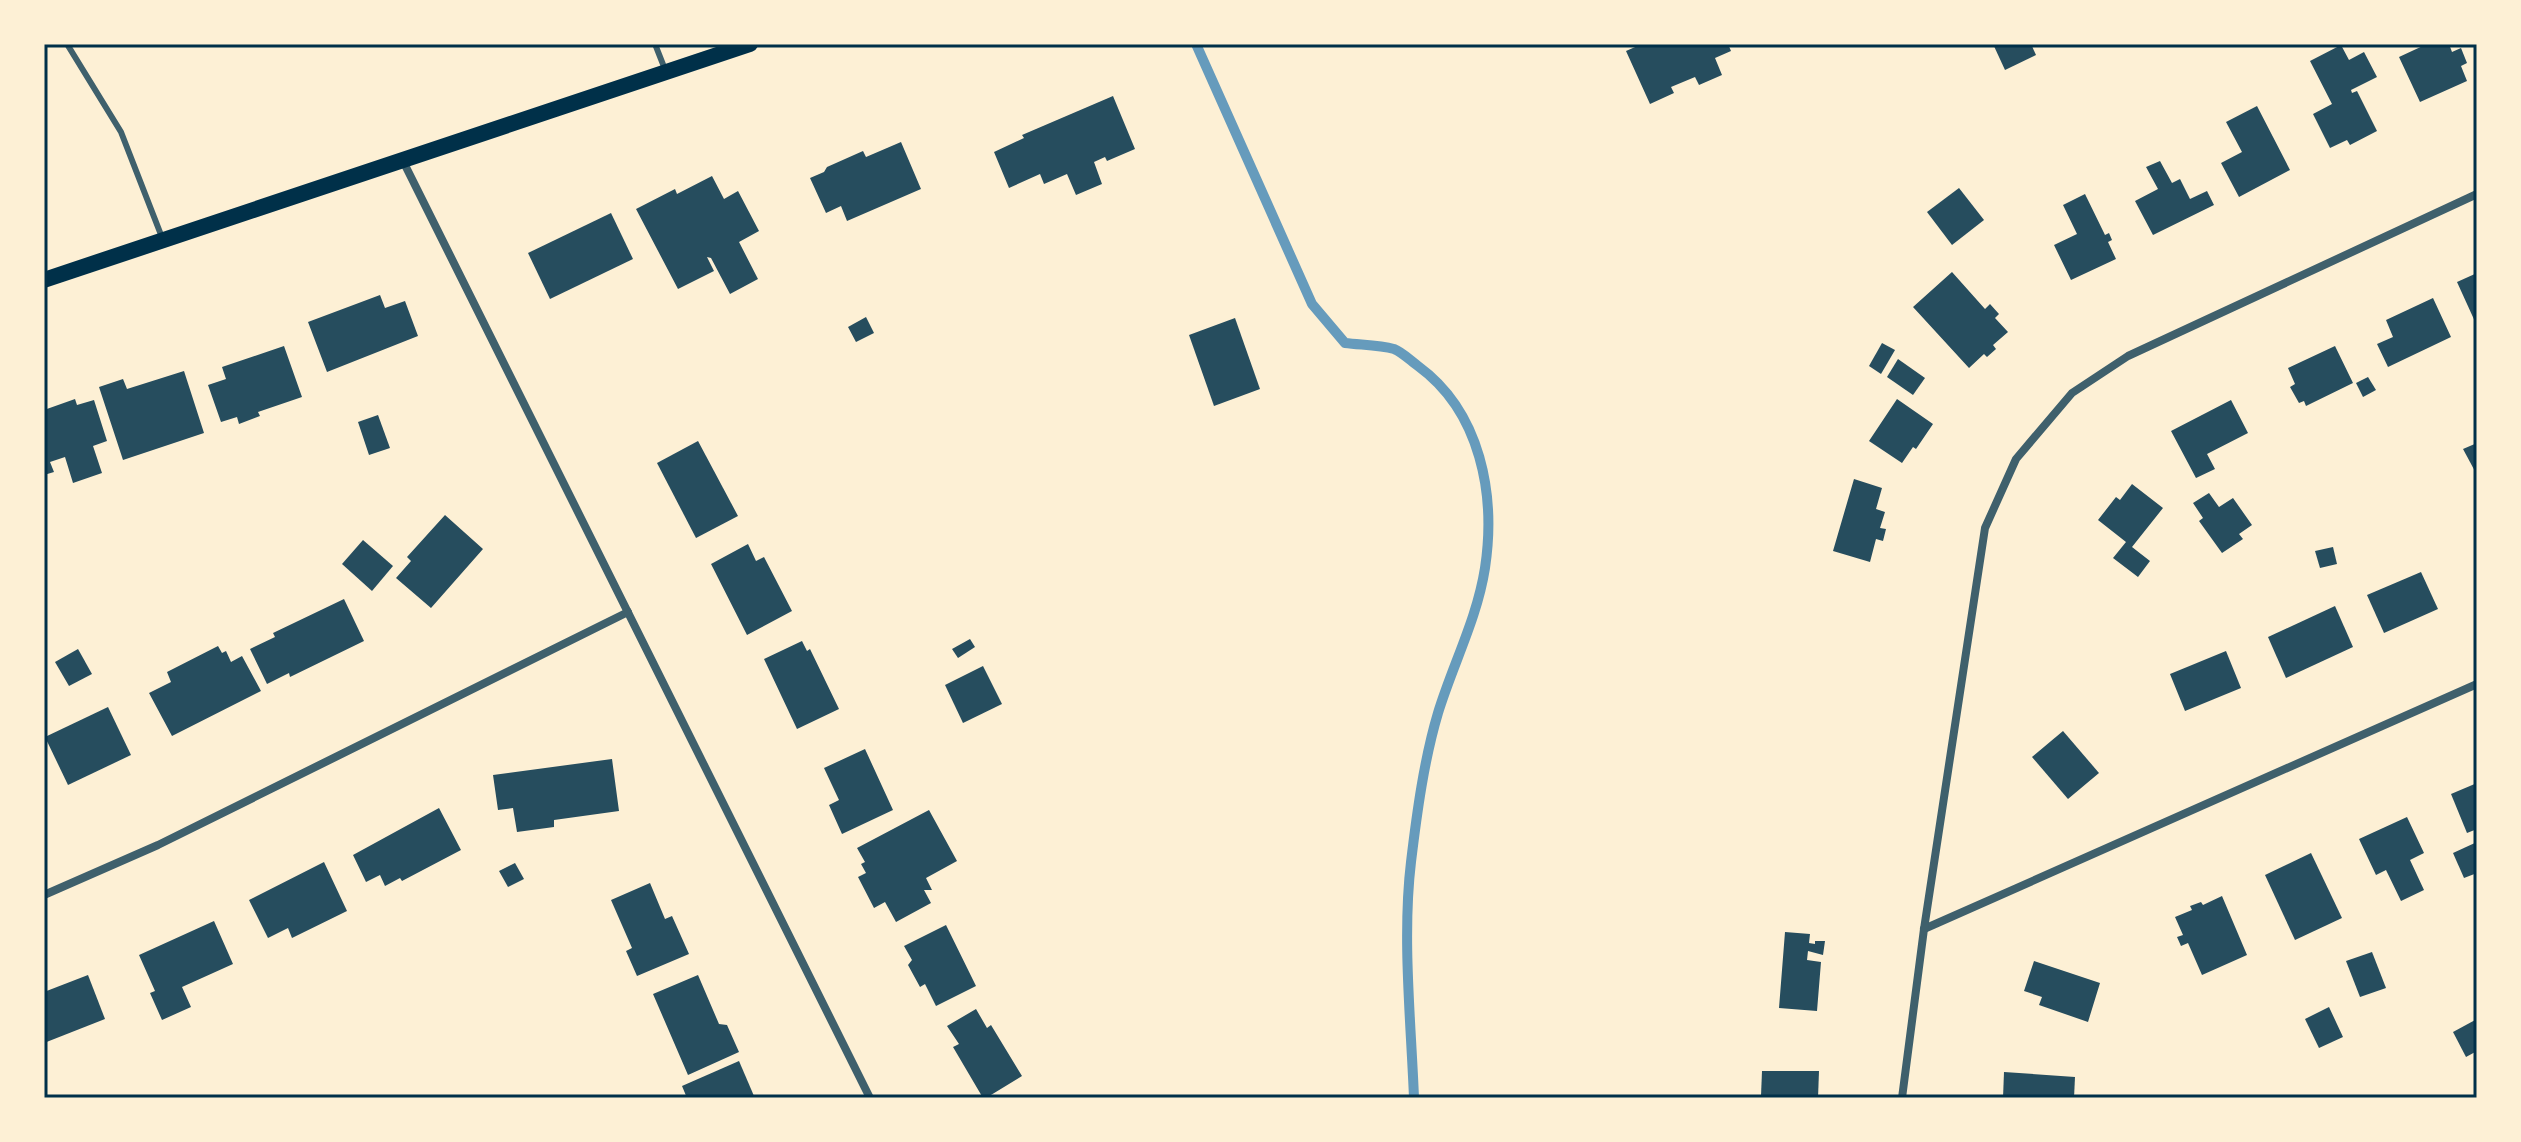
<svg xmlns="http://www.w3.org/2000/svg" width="2521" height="1142" font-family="'Sofia Sans Condensed',sans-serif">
<rect width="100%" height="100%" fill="#fdf0d5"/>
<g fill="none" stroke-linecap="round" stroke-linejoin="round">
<path stroke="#669bbc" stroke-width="10" d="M 1196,44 L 1312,304 L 1345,343 C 1361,345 1379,345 1394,349 C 1402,352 1411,361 1418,366 C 1481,412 1496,495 1485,568 C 1477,619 1453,664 1438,713 C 1424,760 1417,812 1411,862 C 1402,937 1411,1022 1414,1098"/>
</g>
<g fill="#264d5e">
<path d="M 1642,44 L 1728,44 L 1731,51 L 1715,58 L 1722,75 L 1699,85 L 1695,77 L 1671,87 L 1674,93 L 1650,104 L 1626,51 Z"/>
<path d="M 1993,44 L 2031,44 L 2036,55 L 2005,70 Z"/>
<path d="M 2427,44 L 2449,44 L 2452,52 L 2461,48 L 2467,63 L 2461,66 L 2467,81 L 2420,102 L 2399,57 Z"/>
<path d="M 2341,45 L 2349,60 L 2364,52 L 2377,77 L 2351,90 L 2352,93 L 2357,91 L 2377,131 L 2350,145 L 2347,140 L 2330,148 L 2313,114 L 2332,104 L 2310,61 Z"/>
<path d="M 1113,96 L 1135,149 L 1107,161 L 1105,157 L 1094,162 L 1102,184 L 1076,195 L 1067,174 L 1044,184 L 1040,174 L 1009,188 L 994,152 L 1024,138 L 1022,135 Z"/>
<path d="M 2257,106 L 2290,170 L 2239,197 L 2221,163 L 2242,152 L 2226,122 Z"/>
<path d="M 901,142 L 921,189 L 847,221 L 841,206 L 826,213 L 810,178 L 824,172 L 827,167 L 863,151 L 866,157 Z"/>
<path d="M 2160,161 L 2172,183 L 2180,179 L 2190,199 L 2207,191 L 2214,205 L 2153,235 L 2135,201 L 2158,189 L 2146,167 Z"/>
<path d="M 712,176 L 724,199 L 738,191 L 759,231 L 739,242 L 758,279 L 730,294 L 711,258 L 707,257 L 714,271 L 678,289 L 636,209 L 675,189 L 677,194 Z"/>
<path d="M 1959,188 L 1984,220 L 1952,245 L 1927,212 Z"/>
<path d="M 2085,194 L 2105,235 L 2109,233 L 2112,240 L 2108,242 L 2116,259 L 2071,280 L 2054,245 L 2077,234 L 2063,205 Z"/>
<path d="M 611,213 L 633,259 L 550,299 L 528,253 Z"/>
<path d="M 1952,272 L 1985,309 L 1990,304 L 1999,314 L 1995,318 L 2008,332 L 1993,345 L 1996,349 L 1987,357 L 1984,354 L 1969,368 L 1913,307 Z"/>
<path d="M 2477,273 L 2477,326 L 2457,282 Z"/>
<path d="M 380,295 L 385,308 L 405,301 L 418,336 L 327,372 L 308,322 Z"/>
<path d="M 2433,298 L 2451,337 L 2388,367 L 2377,344 L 2393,337 L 2386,320 Z"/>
<path d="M 866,317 L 874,333 L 856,342 L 848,327 Z"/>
<path d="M 1235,318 L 1260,389 L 1214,406 L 1189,335 Z"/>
<path d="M 1882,343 L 1895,350 L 1881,374 L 1869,366 Z"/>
<path d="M 284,346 L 302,397 L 258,412 L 260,416 L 239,424 L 237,417 L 221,422 L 208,385 L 226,379 L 222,367 Z"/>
<path d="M 2335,346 L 2353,383 L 2306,406 L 2304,401 L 2299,403 L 2290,387 L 2295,384 L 2288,368 Z"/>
<path d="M 1898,359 L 1925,378 L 1913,395 L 1887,377 Z"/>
<path d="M 184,371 L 204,433 L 123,460 L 99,387 L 123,379 L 127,389 Z"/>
<path d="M 2368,377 L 2376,390 L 2363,397 L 2356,383 Z"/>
<path d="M 75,399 L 77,405 L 94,400 L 107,441 L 93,446 L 102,473 L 73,483 L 65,457 L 50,462 L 54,472 L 44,475 L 44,410 Z"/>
<path d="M 1897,399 L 1933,424 L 1916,449 L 1913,447 L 1902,463 L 1869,441 Z"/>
<path d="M 2231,400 L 2248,433 L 2207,454 L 2215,469 L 2196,478 L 2171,431 Z"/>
<path d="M 378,415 L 390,448 L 369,455 L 358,422 Z"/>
<path d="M 698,441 L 738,516 L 696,538 L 657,463 Z"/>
<path d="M 2477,443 L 2477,475 L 2463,449 Z"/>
<path d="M 1854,479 L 1882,488 L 1876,509 L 1885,512 L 1880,528 L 1886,529 L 1883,541 L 1876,539 L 1870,562 L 1833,551 Z"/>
<path d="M 2132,484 L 2163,508 L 2132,547 L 2150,561 L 2138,577 L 2113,558 L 2126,542 L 2098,520 L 2116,497 L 2120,500 Z"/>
<path d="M 2209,493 L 2219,507 L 2233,498 L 2252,525 L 2239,534 L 2243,539 L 2222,553 L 2199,521 L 2203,518 L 2193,503 Z"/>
<path d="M 445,515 L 483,549 L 431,608 L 396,578 L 411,561 L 407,557 Z"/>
<path d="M 363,540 L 393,566 L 372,591 L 342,564 Z"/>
<path d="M 748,544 L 756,561 L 764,557 L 792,611 L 747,635 L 711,564 Z"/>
<path d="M 2333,547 L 2337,564 L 2320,568 L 2315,551 Z"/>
<path d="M 2421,572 L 2438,609 L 2384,633 L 2367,595 Z"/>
<path d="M 344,599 L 364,641 L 290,677 L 289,673 L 267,684 L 250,649 L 275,637 L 273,633 Z"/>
<path d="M 2335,606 L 2353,647 L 2286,678 L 2268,637 Z"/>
<path d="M 970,639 L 975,647 L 958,658 L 952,649 Z"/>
<path d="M 802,641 L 807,651 L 810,649 L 839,709 L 797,729 L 764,659 Z"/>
<path d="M 218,646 L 222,653 L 226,651 L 231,662 L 242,656 L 261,691 L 172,736 L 149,693 L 171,682 L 167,672 Z"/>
<path d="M 78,649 L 92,674 L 69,686 L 55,662 Z"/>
<path d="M 2226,651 L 2241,688 L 2185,711 L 2170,674 Z"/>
<path d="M 983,666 L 1002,704 L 963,723 L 945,685 Z"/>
<path d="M 108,707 L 131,755 L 68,785 L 45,737 Z"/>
<path d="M 2063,731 L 2099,773 L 2068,799 L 2032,757 Z"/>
<path d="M 865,749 L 893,810 L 842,834 L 829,805 L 839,800 L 824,768 Z"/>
<path d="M 612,759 L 619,811 L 554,820 L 554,827 L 517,832 L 513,808 L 498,810 L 493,775 Z"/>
<path d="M 2477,783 L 2477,829 L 2467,833 L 2451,794 Z"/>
<path d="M 439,808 L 461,850 L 402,881 L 400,878 L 385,886 L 380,875 L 366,882 L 353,855 Z"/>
<path d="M 929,810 L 957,861 L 926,878 L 932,890 L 924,890 L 931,903 L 896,922 L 885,902 L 874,908 L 858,877 L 866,873 L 861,864 L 865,862 L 857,848 Z"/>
<path d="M 2407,817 L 2424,853 L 2410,860 L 2424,890 L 2401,901 L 2386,870 L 2376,875 L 2359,839 Z"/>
<path d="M 2477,842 L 2477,873 L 2464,878 L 2453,853 Z"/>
<path d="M 2311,853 L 2342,918 L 2295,940 L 2265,875 Z"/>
<path d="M 324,862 L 347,911 L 292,938 L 288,928 L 268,938 L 249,900 Z"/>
<path d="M 515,863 L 524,879 L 508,887 L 499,871 Z"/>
<path d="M 650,883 L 665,919 L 672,916 L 689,954 L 637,976 L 626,951 L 632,948 L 611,900 Z"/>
<path d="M 2222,896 L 2247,955 L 2202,975 L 2188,943 L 2181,946 L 2177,937 L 2183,935 L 2175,917 L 2192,910 L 2190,906 L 2201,902 L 2203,905 Z"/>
<path d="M 214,921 L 233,964 L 182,987 L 191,1007 L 162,1020 L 150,993 L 155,991 L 139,955 Z"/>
<path d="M 946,925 L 976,986 L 936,1006 L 925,984 L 920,987 L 908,965 L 912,960 L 904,946 Z"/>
<path d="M 1785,932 L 1810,934 L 1809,943 L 1815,944 L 1815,941 L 1825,941 L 1823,955 L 1808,951 L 1807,960 L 1821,962 L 1817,1011 L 1779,1008 Z"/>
<path d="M 2372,952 L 2386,988 L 2360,997 L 2346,961 Z"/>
<path d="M 2034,961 L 2100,983 L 2088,1022 L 2039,1005 L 2042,997 L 2024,991 Z"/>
<path d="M 88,975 L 105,1019 L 44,1043 L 44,992 Z"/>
<path d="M 698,975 L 719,1024 L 727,1025 L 739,1052 L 688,1075 L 653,994 Z"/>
<path d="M 2329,1007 L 2343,1037 L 2319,1048 L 2305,1019 Z"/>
<path d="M 976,1009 L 987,1028 L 991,1025 L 1022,1076 L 986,1098 L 983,1098 L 953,1047 L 959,1044 L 947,1026 Z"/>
<path d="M 2477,1019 L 2477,1051 L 2466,1057 L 2453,1032 Z"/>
<path d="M 739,1061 L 754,1096 L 749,1098 L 687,1098 L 682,1086 Z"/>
<path d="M 1762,1071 L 1819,1071 L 1818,1098 L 1761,1096 Z"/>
<path d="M 2004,1072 L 2075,1077 L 2074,1098 L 2003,1098 Z"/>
</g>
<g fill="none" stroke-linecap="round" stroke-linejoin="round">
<g stroke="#3f606c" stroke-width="6">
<path d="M 67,44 L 121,132 L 163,240"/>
<path d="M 655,44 L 666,72"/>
</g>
<g stroke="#3f606c" stroke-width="8">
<path d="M 402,159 L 870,1098"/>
<path d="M 44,895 L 158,845 L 628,612"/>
<path d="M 1924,929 L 2477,684"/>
<path d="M 1902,1098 L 1924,929 L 1985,528 L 2016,459 L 2072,393 L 2128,356 L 2477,194"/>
</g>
<path stroke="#003049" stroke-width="16" d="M 44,280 L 750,44"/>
</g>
<rect width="2521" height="1142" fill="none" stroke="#fdf0d5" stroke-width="92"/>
<rect x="46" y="46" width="2429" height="1050" fill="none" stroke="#003049" stroke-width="3"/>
</svg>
